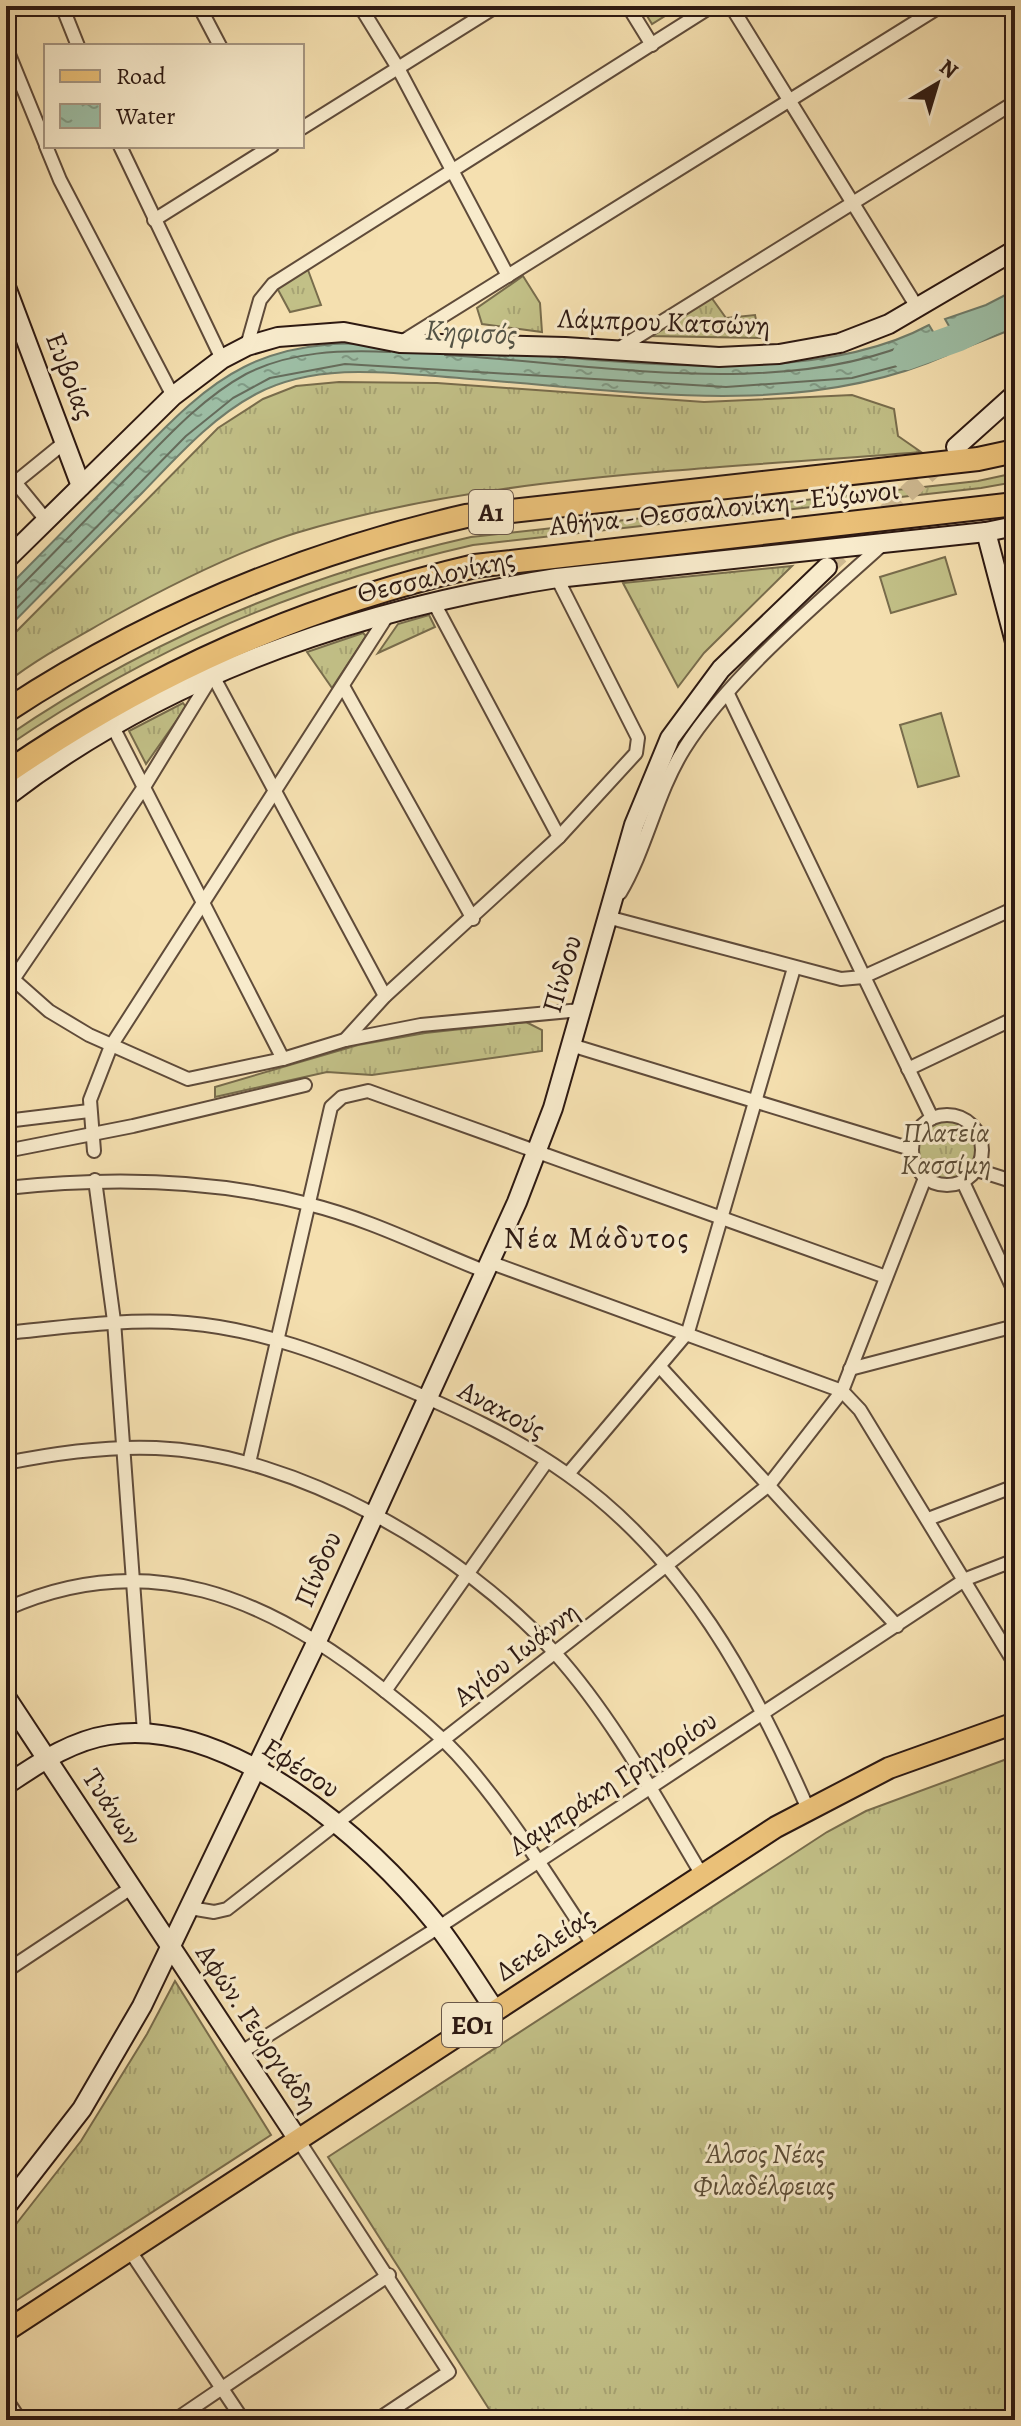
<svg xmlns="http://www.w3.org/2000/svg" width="1021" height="2426" font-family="Alegreya,serif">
<defs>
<pattern id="grass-tufts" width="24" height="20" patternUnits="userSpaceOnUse" patternTransform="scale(2)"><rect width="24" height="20" fill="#c2c087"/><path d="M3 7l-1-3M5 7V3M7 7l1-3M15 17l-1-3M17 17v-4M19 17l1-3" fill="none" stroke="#a7a474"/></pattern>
<pattern id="water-ripples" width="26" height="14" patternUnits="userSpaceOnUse" patternTransform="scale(2)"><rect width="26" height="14" fill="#9dbea5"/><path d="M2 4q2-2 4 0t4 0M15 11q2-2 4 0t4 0" fill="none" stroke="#809a85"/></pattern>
</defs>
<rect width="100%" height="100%" fill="#f5e0b0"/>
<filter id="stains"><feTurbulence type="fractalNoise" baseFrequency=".0025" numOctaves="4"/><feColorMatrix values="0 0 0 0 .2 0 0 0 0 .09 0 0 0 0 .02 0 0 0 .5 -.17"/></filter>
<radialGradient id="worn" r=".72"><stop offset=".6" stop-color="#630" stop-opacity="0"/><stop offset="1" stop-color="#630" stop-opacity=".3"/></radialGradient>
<g fill="url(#grass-tufts)" stroke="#786c4c" stroke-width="2">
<path d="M 641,6 L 681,6 L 652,24 Z"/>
<path d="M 305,262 L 321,305 L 290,312 L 276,286 Z"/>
<path d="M 523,276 L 540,303 L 542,332 L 482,324 L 477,308 Z"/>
<path d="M 711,297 L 726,318 L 755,315 L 760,338 L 649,336 Z"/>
<path d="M 339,382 L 437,383 L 704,402 L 852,395 L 894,409 L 898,436 L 921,452 C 720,469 490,474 296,533 C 235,552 165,588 109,619 C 74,639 38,658 6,683 L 6,642 L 218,428 L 263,399 L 296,386 Z"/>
<path d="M 1015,473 L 1015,482 L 981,488 L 473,545 C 299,585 154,646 6,747 L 6,737 C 147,640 304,575 471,537 L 978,481 Z"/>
<path d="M 792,566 L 704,653 L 678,687 L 623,583 Z"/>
<path d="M 429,615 L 435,627 L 378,653 L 398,624 Z"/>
<path d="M 363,633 L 366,636 L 332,688 L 307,652 Z"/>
<path d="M 183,703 L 186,707 L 146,764 L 129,731 Z"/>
<path d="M 526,1022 L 542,1030 L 542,1051 L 372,1075 L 327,1072 L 215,1097 L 215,1087 L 358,1045 L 425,1033 Z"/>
<circle cx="946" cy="1149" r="30"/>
<path d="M 1015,1756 L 1015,2420 L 496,2420 L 328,2157 L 827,1832 L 866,1811 Z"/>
<path d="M 175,1981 L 271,2135 L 6,2307 L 6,2237 L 81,2141 L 147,2034 Z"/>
</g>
<g fill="#c2c087" stroke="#786c4c" stroke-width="2">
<path d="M 945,557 L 956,594 L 891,613 L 880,577 Z"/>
<path d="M 941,713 L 959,776 L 918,787 L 900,725 Z"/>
</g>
<g fill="url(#water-ripples)" stroke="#707c6a" stroke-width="2">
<path d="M 1015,290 L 1015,328 L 962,349 L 945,319 L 986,305 Z"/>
<path d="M 929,325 L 947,355 C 799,421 626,390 470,379 C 400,374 320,360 256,394 C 211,418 177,457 142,493 C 97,538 51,584 6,630 L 6,589 C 46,549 85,509 125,468 C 161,432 198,390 244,367 C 302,337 365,343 428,346 C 575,354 798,396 929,325 Z"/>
</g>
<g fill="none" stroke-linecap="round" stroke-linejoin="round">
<g stroke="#656c5c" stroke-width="2">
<path d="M 1015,299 L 959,327 L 968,338 L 1015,321"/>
<path d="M 6,594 L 15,592 C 54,553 92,513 131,474 C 166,438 202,398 246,374 C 291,351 341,350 390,352"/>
<path d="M 6,619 L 186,436 L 233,398 L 270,378 L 345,364 L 726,387 L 852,378 L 912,362 L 934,350 L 924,337 C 789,402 592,363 445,355"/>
</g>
<path stroke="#9dbea5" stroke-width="28" d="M 906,356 L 959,337 L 1015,309"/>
<path stroke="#cdb890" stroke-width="18" stroke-dasharray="18 9" stroke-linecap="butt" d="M 827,567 L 943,460"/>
<defs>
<g id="street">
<path d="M 62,6 L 78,46"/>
<path d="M 199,6 L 220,46"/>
<path d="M 360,6 L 398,68 L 508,276"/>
<path d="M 628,6 L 652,45"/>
<path d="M 731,6 L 917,307"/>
<path d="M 6,47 L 46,145"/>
<path d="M 302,128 L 497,6"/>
<path d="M 46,146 L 60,180 L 173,396"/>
<path d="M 120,146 L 222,359"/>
<path d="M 154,220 L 272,146"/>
<path d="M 403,341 L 941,6"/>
<path d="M 247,346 L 260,300 L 273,284 L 712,6"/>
<path d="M 618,349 L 1015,102"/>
<path d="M 15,482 L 46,520"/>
<path d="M 6,490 L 65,442"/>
<path d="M 433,601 L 559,837"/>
<path d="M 212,674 L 385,996"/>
<path d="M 344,688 L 473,919"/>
<path d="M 728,694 L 932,1118"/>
<path d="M 113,727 L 283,1059"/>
<path d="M 620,893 C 647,847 656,794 684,749 C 729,677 820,601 883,544"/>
<path d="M 609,913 L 607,917 L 841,979 L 863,977 L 1015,908"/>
<path d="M 6,973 L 49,1011 L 89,1035 L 188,1079 L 283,1059 L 345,1040 L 421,1025 L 581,1010"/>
<path d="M 12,981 L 144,787 L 212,676"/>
<path d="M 345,1040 L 385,996 L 559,837 L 636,753 L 638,738 L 557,578"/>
<path d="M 571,1045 L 911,1149"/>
<path d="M 908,1069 L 1015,1018"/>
<circle cx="947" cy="1150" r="35"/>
<path d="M 6,1121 L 89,1111"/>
<path d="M 6,1151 L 133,1126 L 305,1085"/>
<path d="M 94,1151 L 90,1100 L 111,1046 L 389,613"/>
<path d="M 977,1170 L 1015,1182"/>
<path d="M 95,1180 L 114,1321 L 144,1732"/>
<path d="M 963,1182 L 1015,1293"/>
<path d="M 6,1188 C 107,1177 209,1178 308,1204 C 369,1219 426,1248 484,1271"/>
<path d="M 489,1262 L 842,1391 L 860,1410 L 1015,1664"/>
<path d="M 6,1333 C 67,1327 126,1318 187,1323 C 260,1329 329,1356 395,1384 C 454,1409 515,1437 567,1474 C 684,1556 752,1681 808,1809"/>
<path d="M 661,1368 L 897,1626"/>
<path d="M 850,1369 L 1015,1326"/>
<path d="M 6,1463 C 55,1453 105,1446 156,1448 C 297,1454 462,1550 555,1653 C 614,1719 657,1800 702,1875"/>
<path d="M 249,1463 L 331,1107 L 342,1097 L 368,1091 L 886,1277"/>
<path d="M 568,1474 L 688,1332 L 794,968"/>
<path d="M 928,1519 L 1015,1486"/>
<path d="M 6,1609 C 147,1546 267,1597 380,1687 C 410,1711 440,1734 465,1763 C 514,1820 553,1884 594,1946"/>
<path d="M 385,1691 L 547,1461"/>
<path d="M 190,1908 L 214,1912 L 227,1909 L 769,1485 L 842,1391 L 925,1178"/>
<path d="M 6,1971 L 131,1888"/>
<path d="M 240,2053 L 439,1927 L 966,1579 L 1015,1560"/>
<path d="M 297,2138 L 449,2372 L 377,2420"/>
<path d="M 130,2251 L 243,2420"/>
<path d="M 6,2399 L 20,2420"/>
<path d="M 175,2420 L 389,2275"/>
</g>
<g id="secondary">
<path d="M 6,287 L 81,486"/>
<path d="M 956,447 L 1015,394"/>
<path d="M 986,532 L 1015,642"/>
<path d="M 6,560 L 173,396 L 222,359 L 247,346 L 278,337 L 344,332 L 400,343 L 565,347 L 719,357 L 779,354 L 840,343 L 889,324 L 1015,250"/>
<path d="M 6,797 C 166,674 360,609 557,578 L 986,532 L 1015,526"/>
<path d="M 6,1697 L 297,2138"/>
<path d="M 6,1785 C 38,1764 70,1741 109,1735 C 228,1716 368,1838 437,1925 C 458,1952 476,1982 495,2010"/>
<path d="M 6,2207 L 82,2109 L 142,2006 L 317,1641 L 517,1202 L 553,1108 L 634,825 L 670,738 L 721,669 L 827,567"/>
</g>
<path id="primary" d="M 6,2331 L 776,1827 L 889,1768 L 1015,1723"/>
<g id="highway">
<path d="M 6,711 C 148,618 300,554 466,516 L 978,459 L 1015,451"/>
<path d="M 6,773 C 153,672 301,607 475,566 L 1015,504"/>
</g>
</defs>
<use href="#street" stroke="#5f4b3a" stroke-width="16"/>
<use href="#secondary" stroke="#2d1912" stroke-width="22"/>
<use href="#primary" stroke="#2d1912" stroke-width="24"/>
<use href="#highway" stroke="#2d1912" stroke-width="26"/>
<use href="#street" stroke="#f8ebcc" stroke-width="12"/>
<use href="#secondary" stroke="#f8ebcc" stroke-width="18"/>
<use href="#primary" stroke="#eac078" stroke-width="20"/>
<use href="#highway" stroke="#eac078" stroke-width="22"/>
</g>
<g text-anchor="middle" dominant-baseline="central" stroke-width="6" stroke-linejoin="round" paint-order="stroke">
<g fill="#f8ebcc" stroke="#6a584a" stroke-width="2">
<rect x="469" y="490" width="44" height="44" rx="6"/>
<rect x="442" y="2003" width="60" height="44" rx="6"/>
</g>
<g font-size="26" font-weight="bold" fill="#2d1912">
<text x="491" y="512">Α1</text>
<text x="472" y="2025">ΕΟ1</text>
</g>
<g font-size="28" fill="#2d1912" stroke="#f8ebcc">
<text transform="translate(664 322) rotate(2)">Λάμπρου Κατσώνη</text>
<text transform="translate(70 376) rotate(69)">Ευβοίας</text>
<text transform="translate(724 508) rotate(-6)">Αθήνα - Θεσσαλονίκη - Εύζωνοι</text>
<text transform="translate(436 576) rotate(-13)">Θεσσαλονίκης</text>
<text transform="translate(562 974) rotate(-74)">Πίνδου</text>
<text transform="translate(502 1410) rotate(28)">Ανακούς</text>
<text transform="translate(318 1569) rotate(-67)">Πίνδου</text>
<text transform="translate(516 1654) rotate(-38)">Αγίου Ιωάννη</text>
<text transform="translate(301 1768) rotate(33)">Εφέσου</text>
<text transform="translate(613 1783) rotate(-33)">Λαμπράκη Γρηγορίου</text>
<text transform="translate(112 1807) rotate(57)">Τυάνων</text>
<text transform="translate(545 1944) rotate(-33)">Δεκελείας</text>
<text transform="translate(257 2028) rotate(56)">Αφών. Γεωργιάδη</text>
</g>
<g font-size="28" font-style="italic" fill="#5a4b35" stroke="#f8ebcc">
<text x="946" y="1133">Πλατεία<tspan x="946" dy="32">Κασσίμη</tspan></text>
<text x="764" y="2154">Άλσος Νέας<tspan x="764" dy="32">Φιλαδέλφειας</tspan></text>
</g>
<g font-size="30" font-style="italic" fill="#545345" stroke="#f8ebcc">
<text transform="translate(471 332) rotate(3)">Κηφισός</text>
</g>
<g font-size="30" letter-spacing="2" fill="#2d1912" stroke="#f8ebcc">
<text x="597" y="1238">Νέα Μάδυτος</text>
</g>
</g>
<rect width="1021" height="2426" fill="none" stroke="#f5e0b0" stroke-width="32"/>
<rect x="8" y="8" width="1005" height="2410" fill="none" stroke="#2d1912" stroke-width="4"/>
<rect x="16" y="16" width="989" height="2394" fill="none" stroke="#2d1912" stroke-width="2"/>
<rect x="44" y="44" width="260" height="104" fill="#f8ebcc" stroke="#a79782" stroke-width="2"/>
<rect x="60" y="70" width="40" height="12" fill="#eac078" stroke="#a79782" stroke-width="2"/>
<text x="116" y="84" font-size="24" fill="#2d1912">Road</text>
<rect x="60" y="104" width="40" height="24" fill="url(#water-ripples)" stroke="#a79782" stroke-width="2"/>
<text x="116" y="124" font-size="24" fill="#2d1912">Water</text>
<g transform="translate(937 84) rotate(38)" stroke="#f8ebcc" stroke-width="6" paint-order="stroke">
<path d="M0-6L14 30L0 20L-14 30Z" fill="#2d1912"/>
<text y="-12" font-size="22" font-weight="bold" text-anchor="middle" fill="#2d1912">N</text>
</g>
<rect width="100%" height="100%" filter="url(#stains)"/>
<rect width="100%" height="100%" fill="url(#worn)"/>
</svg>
